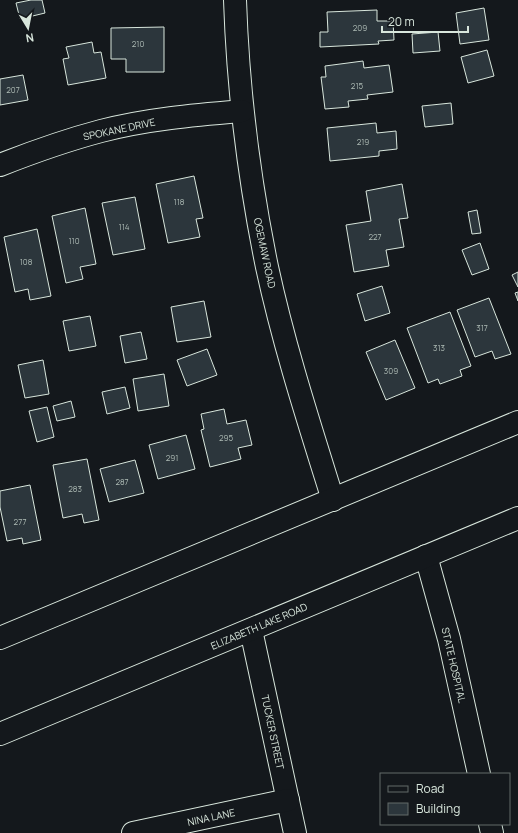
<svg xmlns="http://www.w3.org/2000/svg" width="518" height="833" font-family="Manrope,sans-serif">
<rect width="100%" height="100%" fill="#14181c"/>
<g fill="#2c363c" stroke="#d8e6dc">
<path d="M 31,0 L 42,0 L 45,13 L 20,19 L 16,3 Z"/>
<path d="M 484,8 L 489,40 L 460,44 L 456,13 Z"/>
<path d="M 377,10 L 377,21 L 393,21 L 394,40 L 378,41 L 379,44 L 320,47 L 320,32 L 328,32 L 327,12 Z"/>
<path d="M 164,27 L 164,72 L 126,72 L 126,59 L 111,59 L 111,28 Z"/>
<path d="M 438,32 L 440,51 L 413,53 L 412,34 Z"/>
<path d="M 92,42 L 94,53 L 101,52 L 106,78 L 68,85 L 63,59 L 69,58 L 66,47 Z"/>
<path d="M 487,50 L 494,76 L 468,83 L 461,57 Z"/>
<path d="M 363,61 L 364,68 L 389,65 L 393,92 L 367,95 L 368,99 L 348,101 L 349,107 L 325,109 L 321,77 L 326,77 L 325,66 Z"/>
<path d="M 23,75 L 28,100 L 0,105 L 0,79 Z"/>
<path d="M 451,103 L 453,124 L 425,127 L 422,106 Z"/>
<path d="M 376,123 L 377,133 L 396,131 L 397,149 L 379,151 L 379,156 L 330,161 L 327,128 Z"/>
<path d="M 194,176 L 203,218 L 196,219 L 200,237 L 168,243 L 156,184 Z"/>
<path d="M 402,184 L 408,218 L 399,219 L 404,247 L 386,250 L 389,266 L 354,272 L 346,225 L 371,221 L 366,191 Z"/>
<path d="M 135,197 L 145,249 L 113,255 L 102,203 Z"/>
<path d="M 85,208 L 96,264 L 80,267 L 83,279 L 66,283 L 52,216 Z"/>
<path d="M 477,210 L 481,233 L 472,234 L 468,212 Z"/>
<path d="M 37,229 L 51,296 L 30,300 L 28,289 L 15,292 L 4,237 Z"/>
<path d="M 480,243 L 489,269 L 472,275 L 462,250 Z"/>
<path d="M 518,272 L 518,287 L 512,275 Z"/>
<path d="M 382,286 L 390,313 L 365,321 L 357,294 Z"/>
<path d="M 518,292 L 518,301 L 515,293 Z"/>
<path d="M 489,298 L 511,354 L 495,359 L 492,351 L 475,357 L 457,310 Z"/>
<path d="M 204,301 L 211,337 L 177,342 L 171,307 Z"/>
<path d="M 450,312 L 471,366 L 460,370 L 462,376 L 440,384 L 438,379 L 428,383 L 407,328 Z"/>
<path d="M 90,316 L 96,346 L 69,351 L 63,321 Z"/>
<path d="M 141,332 L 147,359 L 125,363 L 120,336 Z"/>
<path d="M 395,340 L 415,388 L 386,400 L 366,352 Z"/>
<path d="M 207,349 L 217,375 L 187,386 L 177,360 Z"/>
<path d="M 43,360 L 49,394 L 25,398 L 18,365 Z"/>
<path d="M 164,374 L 169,406 L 138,411 L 133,379 Z"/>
<path d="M 125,387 L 130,408 L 107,414 L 102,392 Z"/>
<path d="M 71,401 L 75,417 L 57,421 L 53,406 Z"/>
<path d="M 47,407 L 54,437 L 37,442 L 29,411 Z"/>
<path d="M 224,409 L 227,424 L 246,420 L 252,445 L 238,448 L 241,459 L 210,467 L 201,430 L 204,429 L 201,414 Z"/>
<path d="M 186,435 L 195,469 L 158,479 L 149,445 Z"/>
<path d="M 87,459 L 99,520 L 84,523 L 82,514 L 63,518 L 53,465 Z"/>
<path d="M 135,460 L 144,493 L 109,502 L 100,469 Z"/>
<path d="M 30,485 L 41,540 L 23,544 L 22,538 L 7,541 L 0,507 L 0,491 Z"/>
</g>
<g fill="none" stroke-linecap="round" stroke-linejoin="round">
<defs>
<g id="minor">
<path d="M 235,0 C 238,90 249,179 267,267 C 284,346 309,423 333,500"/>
<path d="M 0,165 C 33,152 67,140 101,131 C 147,119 195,115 242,111"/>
<path d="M 426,556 L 449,639 L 479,774"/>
<path d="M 251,630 L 295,833"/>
<path d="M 0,638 L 518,422"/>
<path d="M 490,824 L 492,833"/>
<path d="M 133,833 L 288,800"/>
</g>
<path id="secondary" d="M 0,734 L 518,518"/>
</defs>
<use href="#minor" stroke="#d8e6dc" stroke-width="24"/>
<use href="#secondary" stroke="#d8e6dc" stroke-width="24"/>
<use href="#minor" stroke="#14181c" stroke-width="22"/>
<use href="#secondary" stroke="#14181c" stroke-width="22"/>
</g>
<g text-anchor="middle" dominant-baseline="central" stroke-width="3" stroke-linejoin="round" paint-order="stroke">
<g font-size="8" fill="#adbab4">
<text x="360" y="27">209</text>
<text x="138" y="43">210</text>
<text x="357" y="85">215</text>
<text x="13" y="89">207</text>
<text x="363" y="141">219</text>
<text x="179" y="201">118</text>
<text x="124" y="226">114</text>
<text x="375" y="236">227</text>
<text x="74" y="240">110</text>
<text x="26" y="261">108</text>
<text x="482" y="327">317</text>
<text x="439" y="347">313</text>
<text x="391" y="370">309</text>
<text x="226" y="437">295</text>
<text x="172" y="457">291</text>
<text x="122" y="481">287</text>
<text x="75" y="488">283</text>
<text x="20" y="521">277</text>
</g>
<g font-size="10" fill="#d8e6dc" stroke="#14181c">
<text transform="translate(119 129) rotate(-12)">SPOKANE DRIVE</text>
<text transform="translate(265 253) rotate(78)">OGEMAW ROAD</text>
<text transform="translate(259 626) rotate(-23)">ELIZABETH LAKE ROAD</text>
<text transform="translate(454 665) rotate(77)">STATE HOSPITAL</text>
<text transform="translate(273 732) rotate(78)">TUCKER STREET</text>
<text transform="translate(211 817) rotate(-12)">NINA LANE</text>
</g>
</g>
<rect x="380" y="773" width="130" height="52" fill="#14181c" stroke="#626a69"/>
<rect x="388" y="786" width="20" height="6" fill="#14181c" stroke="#626a69"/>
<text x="416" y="793" font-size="12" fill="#d8e6dc">Road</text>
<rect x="388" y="803" width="20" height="12" fill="#2c363c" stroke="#626a69"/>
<text x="416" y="813" font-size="12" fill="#d8e6dc">Building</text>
<g transform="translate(28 28) rotate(170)" stroke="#14181c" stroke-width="3" paint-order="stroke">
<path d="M0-3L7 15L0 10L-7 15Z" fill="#d8e6dc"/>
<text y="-6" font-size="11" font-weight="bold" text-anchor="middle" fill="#d8e6dc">N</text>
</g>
<path d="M382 26v6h86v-6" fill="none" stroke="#d8e6dc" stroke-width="2"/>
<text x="388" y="26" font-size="12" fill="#d8e6dc" stroke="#14181c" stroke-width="3" paint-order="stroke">20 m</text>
</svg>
